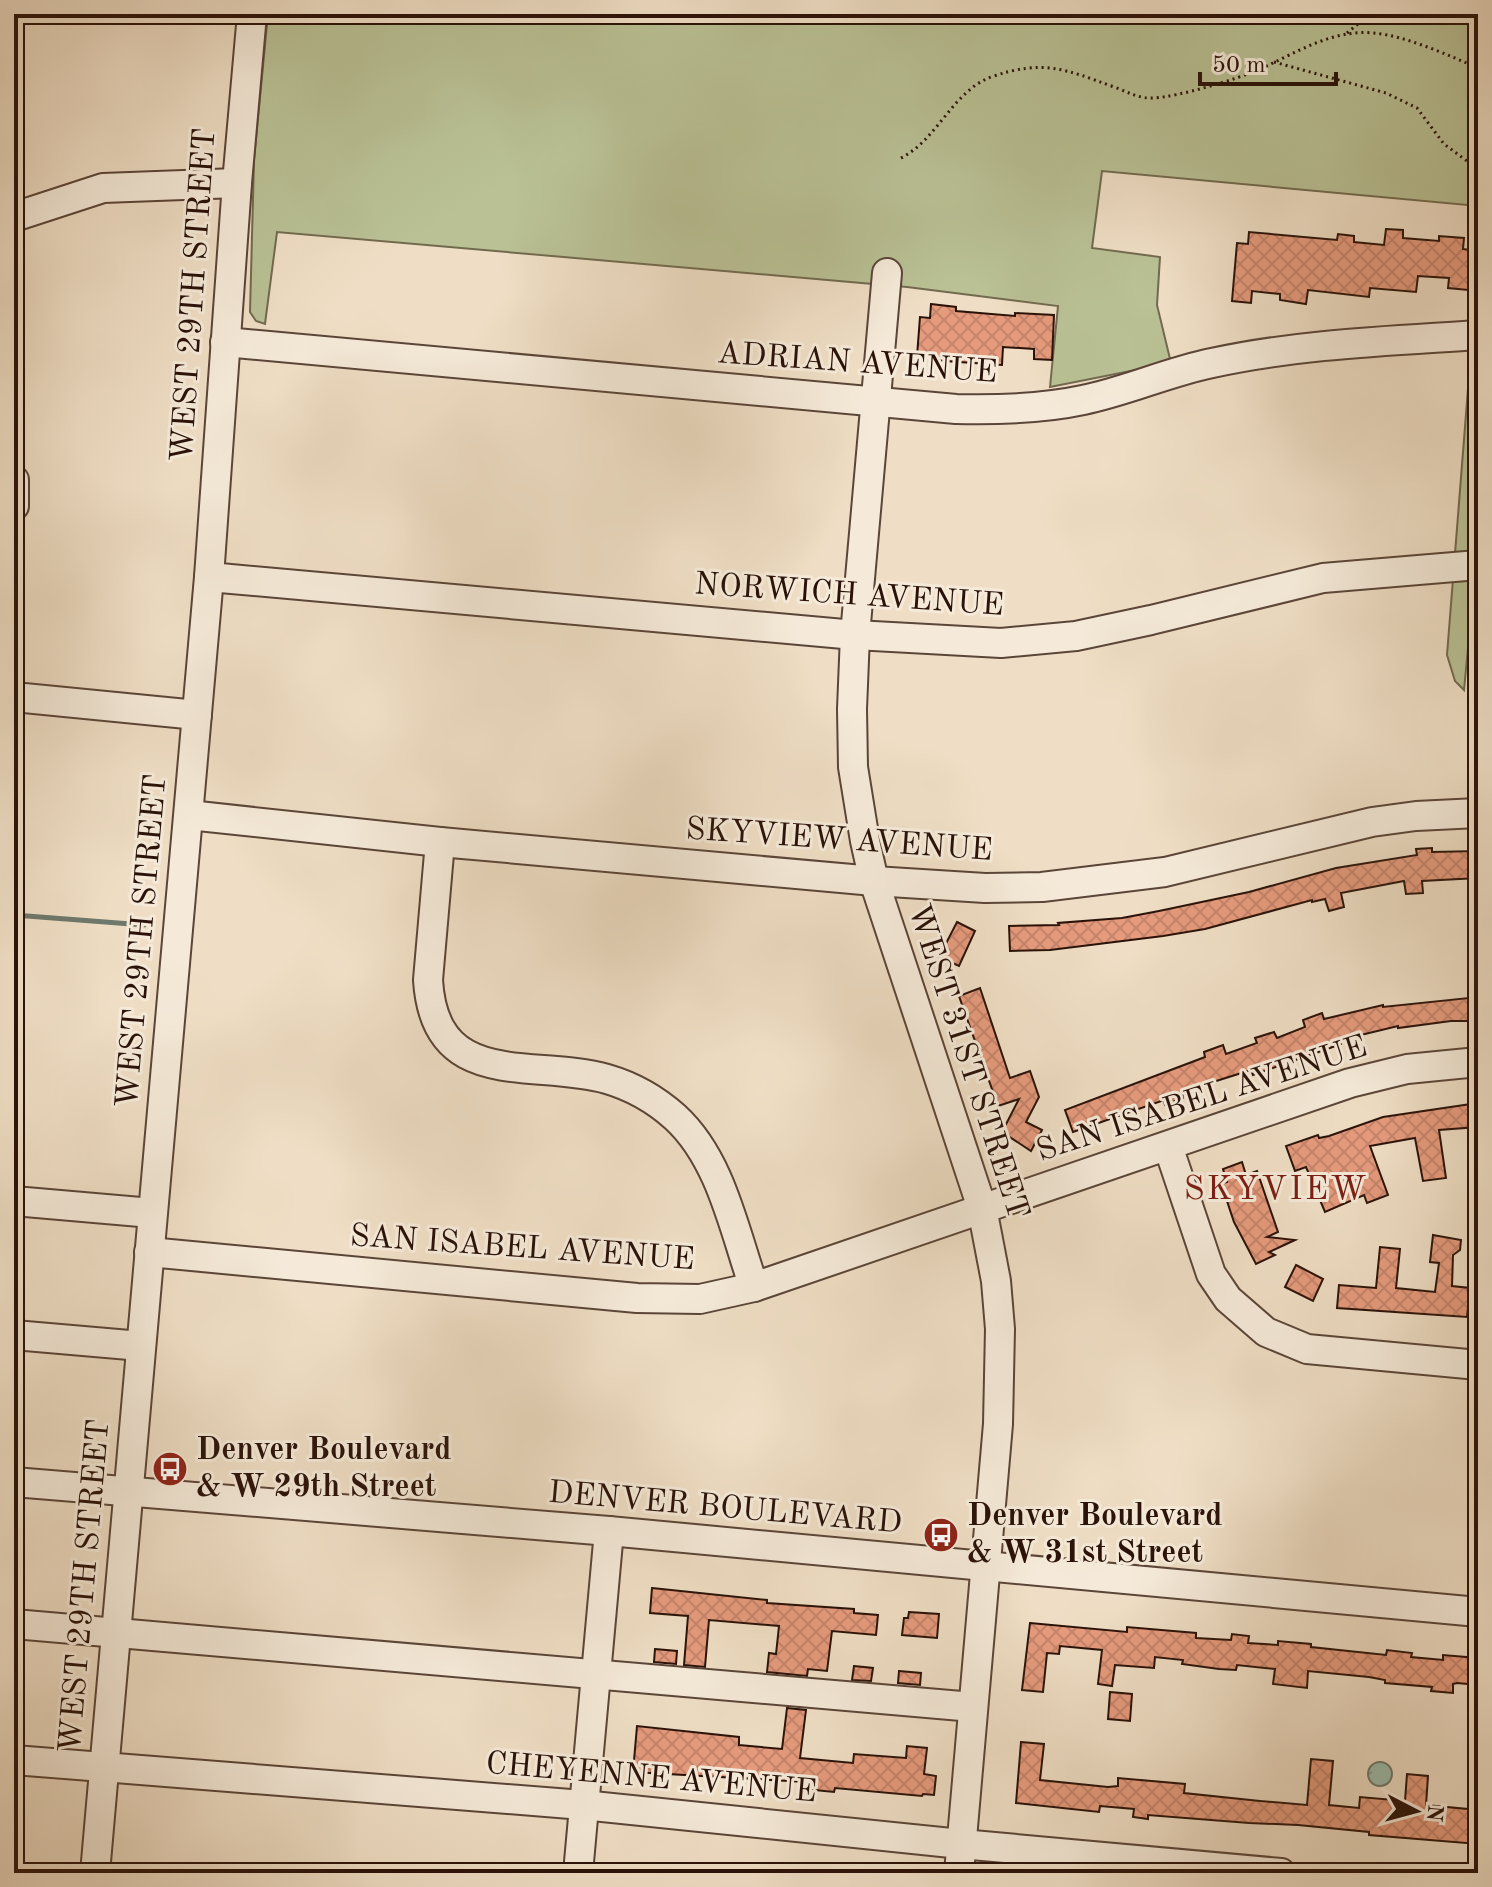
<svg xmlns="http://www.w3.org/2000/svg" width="1492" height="1887" font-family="'Old Standard TT',serif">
<defs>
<pattern id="water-ripples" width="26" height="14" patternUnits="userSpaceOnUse" patternTransform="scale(2)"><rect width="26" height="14" fill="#9bbdae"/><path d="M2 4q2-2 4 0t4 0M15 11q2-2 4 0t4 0" fill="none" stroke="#86a194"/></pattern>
<pattern id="building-cross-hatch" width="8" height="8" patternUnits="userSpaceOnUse" patternTransform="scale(2)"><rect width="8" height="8" fill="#e69b7d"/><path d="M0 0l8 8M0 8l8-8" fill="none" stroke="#c5846b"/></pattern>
</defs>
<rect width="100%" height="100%" fill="#efdec5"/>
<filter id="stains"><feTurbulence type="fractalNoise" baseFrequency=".0025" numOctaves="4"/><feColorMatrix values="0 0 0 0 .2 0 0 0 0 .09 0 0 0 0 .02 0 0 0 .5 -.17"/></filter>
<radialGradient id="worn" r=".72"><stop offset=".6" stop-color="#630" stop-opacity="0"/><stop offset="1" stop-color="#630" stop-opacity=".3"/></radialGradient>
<g fill="#b9c195" stroke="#726a4f" stroke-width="2">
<path d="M 268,14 L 1478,14 L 1478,206 L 1102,171 L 1092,248 L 1160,257 L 1157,305 L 1171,363 L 1050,387 L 1058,306 L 907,287 L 277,232 L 265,324 L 256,321 L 250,312 L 254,160 Z"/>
<path d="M 1478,262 L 1478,637 L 1468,648 L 1464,690 L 1455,681 L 1447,655 Z"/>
</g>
<circle fill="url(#water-ripples)" stroke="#6e796c" stroke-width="2" cx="1380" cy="1774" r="12"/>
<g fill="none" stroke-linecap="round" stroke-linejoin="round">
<path stroke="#6e796c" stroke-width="5" d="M 14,915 L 144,925"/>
</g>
<g fill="url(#building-cross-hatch)" stroke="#2a1209" stroke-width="2">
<path d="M 1386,229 L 1403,230 L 1403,238 L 1439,241 L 1439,236 L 1464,238 L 1463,249 L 1470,250 L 1468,290 L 1448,288 L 1449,278 L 1418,276 L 1416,292 L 1370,288 L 1369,297 L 1308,290 L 1306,304 L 1280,300 L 1280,294 L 1252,291 L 1251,303 L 1232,301 L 1237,243 L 1248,244 L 1249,232 L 1337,240 L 1338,234 L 1354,236 L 1354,242 L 1384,245 Z"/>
<path d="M 931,304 L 956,307 L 956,311 L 1015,316 L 1015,313 L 1054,315 L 1052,360 L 1034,359 L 1034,349 L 1003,347 L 1002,365 L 930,360 L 930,357 L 917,356 L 920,317 L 930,318 Z"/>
<path d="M 1432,848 L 1432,852 L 1478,851 L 1478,878 L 1422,881 L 1423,893 L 1406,894 L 1404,881 L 1341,893 L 1344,907 L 1329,911 L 1325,899 L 1312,902 L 1312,900 L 1205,929 L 1163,936 L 1050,950 L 1010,951 L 1009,926 L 1059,925 L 1058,923 L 1122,918 L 1159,911 L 1249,892 L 1336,868 L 1417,855 L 1416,849 Z"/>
<path d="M 957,922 L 975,931 L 959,966 L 939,957 Z"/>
<path d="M 980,988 L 1010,1078 L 1030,1071 L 1039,1097 L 1026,1122 L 1042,1130 L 1031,1151 L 1002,1132 L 1019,1099 L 998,1106 L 959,996 Z"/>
<path d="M 1478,997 L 1478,1021 L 1451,1021 L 1398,1028 L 1398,1026 L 1340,1040 L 1341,1044 L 1293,1061 L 1253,1075 L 1251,1070 L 1213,1082 L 1182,1093 L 1183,1098 L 1165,1105 L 1164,1100 L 1073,1132 L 1065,1110 L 1205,1057 L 1204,1052 L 1223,1045 L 1226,1054 L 1257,1043 L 1255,1038 L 1274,1032 L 1277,1038 L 1305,1027 L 1303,1020 L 1322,1013 L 1324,1019 L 1383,1005 L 1383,1007 Z"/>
<path d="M 1478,1103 L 1478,1127 L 1439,1130 L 1446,1178 L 1423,1181 L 1415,1138 L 1370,1146 L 1388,1195 L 1367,1203 L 1364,1195 L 1325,1212 L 1306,1167 L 1295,1171 L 1286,1146 L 1318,1135 L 1319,1138 L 1329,1136 L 1383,1117 Z"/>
<path d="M 1242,1162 L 1246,1175 L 1257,1171 L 1278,1232 L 1267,1237 L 1295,1240 L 1269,1252 L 1275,1255 L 1256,1264 L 1234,1222 L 1224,1192 L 1223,1183 L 1227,1182 L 1223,1169 Z"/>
<path d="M 1433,1235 L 1461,1240 L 1460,1250 L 1453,1255 L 1452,1286 L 1470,1288 L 1467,1317 L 1337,1308 L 1339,1285 L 1376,1288 L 1380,1247 L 1400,1249 L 1396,1288 L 1435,1292 L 1439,1263 L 1430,1262 Z"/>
<path d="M 1296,1265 L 1323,1279 L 1313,1301 L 1285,1287 Z"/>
<path d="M 652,1588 L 767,1600 L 767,1603 L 854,1609 L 854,1613 L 878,1615 L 876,1635 L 832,1631 L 827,1671 L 808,1669 L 807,1676 L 767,1672 L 769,1653 L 776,1654 L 779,1626 L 709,1620 L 705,1667 L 684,1665 L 688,1616 L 650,1613 Z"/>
<path d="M 909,1612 L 939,1614 L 937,1638 L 902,1635 L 904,1618 L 908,1618 Z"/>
<path d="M 1030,1623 L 1127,1632 L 1127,1627 L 1196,1633 L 1196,1638 L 1231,1640 L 1232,1634 L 1249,1636 L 1248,1643 L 1278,1645 L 1278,1641 L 1311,1644 L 1311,1647 L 1386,1655 L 1387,1650 L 1412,1653 L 1411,1657 L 1443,1660 L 1443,1655 L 1478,1658 L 1478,1685 L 1457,1683 L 1453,1684 L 1453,1693 L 1431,1691 L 1432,1687 L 1385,1683 L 1385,1680 L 1369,1677 L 1308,1671 L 1307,1688 L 1273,1684 L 1275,1669 L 1237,1665 L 1236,1670 L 1219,1669 L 1182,1664 L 1183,1660 L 1155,1657 L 1154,1668 L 1115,1665 L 1112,1686 L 1098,1684 L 1102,1650 L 1060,1646 L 1059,1654 L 1047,1653 L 1043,1692 L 1022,1690 Z"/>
<path d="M 655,1649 L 677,1651 L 676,1664 L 654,1662 Z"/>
<path d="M 854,1666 L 873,1668 L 871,1681 L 852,1680 Z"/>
<path d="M 899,1671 L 921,1673 L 920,1685 L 898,1683 Z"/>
<path d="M 1110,1692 L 1132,1694 L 1130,1721 L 1108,1719 Z"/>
<path d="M 787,1708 L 806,1710 L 800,1758 L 853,1763 L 854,1754 L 906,1758 L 907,1746 L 927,1748 L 924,1774 L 936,1776 L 934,1795 L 923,1794 L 922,1796 L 835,1788 L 834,1792 L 805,1789 L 806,1782 L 633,1772 L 637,1726 L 739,1737 L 739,1745 L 782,1749 Z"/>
<path d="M 1021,1742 L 1044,1744 L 1040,1780 L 1108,1787 L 1118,1786 L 1118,1778 L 1185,1784 L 1184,1793 L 1260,1801 L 1307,1805 L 1311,1759 L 1333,1761 L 1329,1805 L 1359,1808 L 1360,1797 L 1405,1801 L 1407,1774 L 1428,1776 L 1426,1805 L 1478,1810 L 1478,1844 L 1369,1835 L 1369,1832 L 1298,1825 L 1249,1823 L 1148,1815 L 1148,1819 L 1133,1817 L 1134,1809 L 1100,1806 L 1099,1812 L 1016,1803 Z"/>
</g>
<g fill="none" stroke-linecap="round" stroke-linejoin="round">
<defs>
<g id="minor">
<path d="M 14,217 L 103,188 L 237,183"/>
<path d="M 887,273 L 855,635 L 852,709 L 853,767 L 865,841 L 874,881 L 982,1208 L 996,1281 L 1000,1329 L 998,1424 L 959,1873"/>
<path d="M 225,342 L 956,409 C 999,410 1041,409 1083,400 C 1127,391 1168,372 1212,363 C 1299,344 1389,341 1478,335"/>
<path d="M 14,480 L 14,506"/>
<path d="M 209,577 L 855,635 L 1001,643 L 1076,636 L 1151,620 L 1323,578 L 1478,565"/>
<path d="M 14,697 L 197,715"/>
<path d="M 189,815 L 440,842 L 874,881 L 985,888 L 1042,887 L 1165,872 L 1372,822 L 1416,816 L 1478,813"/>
<path d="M 440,842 L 428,980 C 435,1092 532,1058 607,1079 C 631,1086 656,1100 675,1117 C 721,1159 734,1230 754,1287"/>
<path d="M 1168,1146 L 1211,1274 L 1228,1299 L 1266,1332 L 1307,1349 L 1478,1365"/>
<path d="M 14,1201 L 152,1213"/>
<path d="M 149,1252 L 637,1298 L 700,1299 L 754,1287 L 1350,1083 L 1407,1069 L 1478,1062"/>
<path d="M 14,1335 L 141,1346"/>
<path d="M 14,1482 L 609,1531 L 1478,1612"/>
<path d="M 14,1624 L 973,1707"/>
<path d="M 14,1760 L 583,1805 L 961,1844 L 1281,1873"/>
<path d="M 95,1873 L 209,577 L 237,183 L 252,14"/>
<path d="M 578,1873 L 609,1531"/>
</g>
</defs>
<use href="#minor" stroke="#5b4538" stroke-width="32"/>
<g stroke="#2a1209" stroke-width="3" stroke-dasharray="2 4" stroke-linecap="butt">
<path d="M 1347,33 L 1370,14"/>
<path d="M 1274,62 L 1386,93 L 1417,108 L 1444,144 L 1471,164 L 1478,174"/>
<path d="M 901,158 C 937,140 953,91 991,77 C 1043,59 1065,69 1114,87 C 1128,92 1139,99 1154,98 C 1177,97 1238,79 1260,69 C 1296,53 1332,29 1374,33 C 1406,36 1448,55 1478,68"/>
</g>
<use href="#minor" stroke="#f5ead9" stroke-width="28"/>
</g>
<defs>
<symbol id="bus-disc" viewBox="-11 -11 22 22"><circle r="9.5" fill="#8f2418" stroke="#f5ead9"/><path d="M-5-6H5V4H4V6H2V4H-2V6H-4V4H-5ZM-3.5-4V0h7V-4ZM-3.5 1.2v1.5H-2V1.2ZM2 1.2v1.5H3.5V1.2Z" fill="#fff"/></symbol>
</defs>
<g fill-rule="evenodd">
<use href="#bus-disc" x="150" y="1449" width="40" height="40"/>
<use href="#bus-disc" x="921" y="1515" width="40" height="40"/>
</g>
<g text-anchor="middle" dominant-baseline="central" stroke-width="6" stroke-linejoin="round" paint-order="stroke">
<g font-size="32" fill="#2a1209" stroke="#f5ead9">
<text transform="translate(195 295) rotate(-86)">WEST 29TH STREET</text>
<text transform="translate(857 364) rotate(4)">ADRIAN AVENUE</text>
<text transform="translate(849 596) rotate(4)">NORWICH AVENUE</text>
<text transform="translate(839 841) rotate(4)">SKYVIEW AVENUE</text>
<text transform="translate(143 941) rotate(-85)">WEST 29TH STREET</text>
<text transform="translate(967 1062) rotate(72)">WEST 31ST STREET</text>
<text transform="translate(1202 1100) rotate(-18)">SAN ISABEL AVENUE</text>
<text transform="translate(522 1249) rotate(4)">SAN ISABEL AVENUE</text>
<text transform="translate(725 1509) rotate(5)">DENVER BOULEVARD</text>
<text transform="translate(86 1586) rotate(-85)">WEST 29TH STREET</text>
<text transform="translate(651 1779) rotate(5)">CHEYENNE AVENUE</text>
</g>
<g font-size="32" font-weight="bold" fill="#2a1209" stroke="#f5ead9" text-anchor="start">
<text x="196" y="1451">Denver Boulevard<tspan x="196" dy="37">&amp; W 29th Street</tspan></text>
<text x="967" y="1517">Denver Boulevard<tspan x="967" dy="37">&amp; W 31st Street</tspan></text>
</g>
<g font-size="34" letter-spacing="2" fill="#7a1f14" stroke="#f5ead9">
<text x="1276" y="1190">SKYVIEW</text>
</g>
</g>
<rect width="1492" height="1887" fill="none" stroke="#efdec5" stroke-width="48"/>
<rect x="16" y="16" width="1460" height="1855" fill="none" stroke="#2a1209" stroke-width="4"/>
<rect x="24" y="24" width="1444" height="1839" fill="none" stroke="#2a1209" stroke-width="2"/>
<g transform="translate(1416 1811) rotate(96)" stroke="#f5ead9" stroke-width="6" paint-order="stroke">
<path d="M0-6L14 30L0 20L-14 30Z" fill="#2a1209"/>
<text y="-12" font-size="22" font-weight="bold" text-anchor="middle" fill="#2a1209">N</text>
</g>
<path d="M1200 72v12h136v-12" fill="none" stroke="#2a1209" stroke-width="4"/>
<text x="1212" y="72" font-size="24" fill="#2a1209" stroke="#f5ead9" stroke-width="6" paint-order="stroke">50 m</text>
<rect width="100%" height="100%" filter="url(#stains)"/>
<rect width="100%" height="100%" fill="url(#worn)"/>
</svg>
